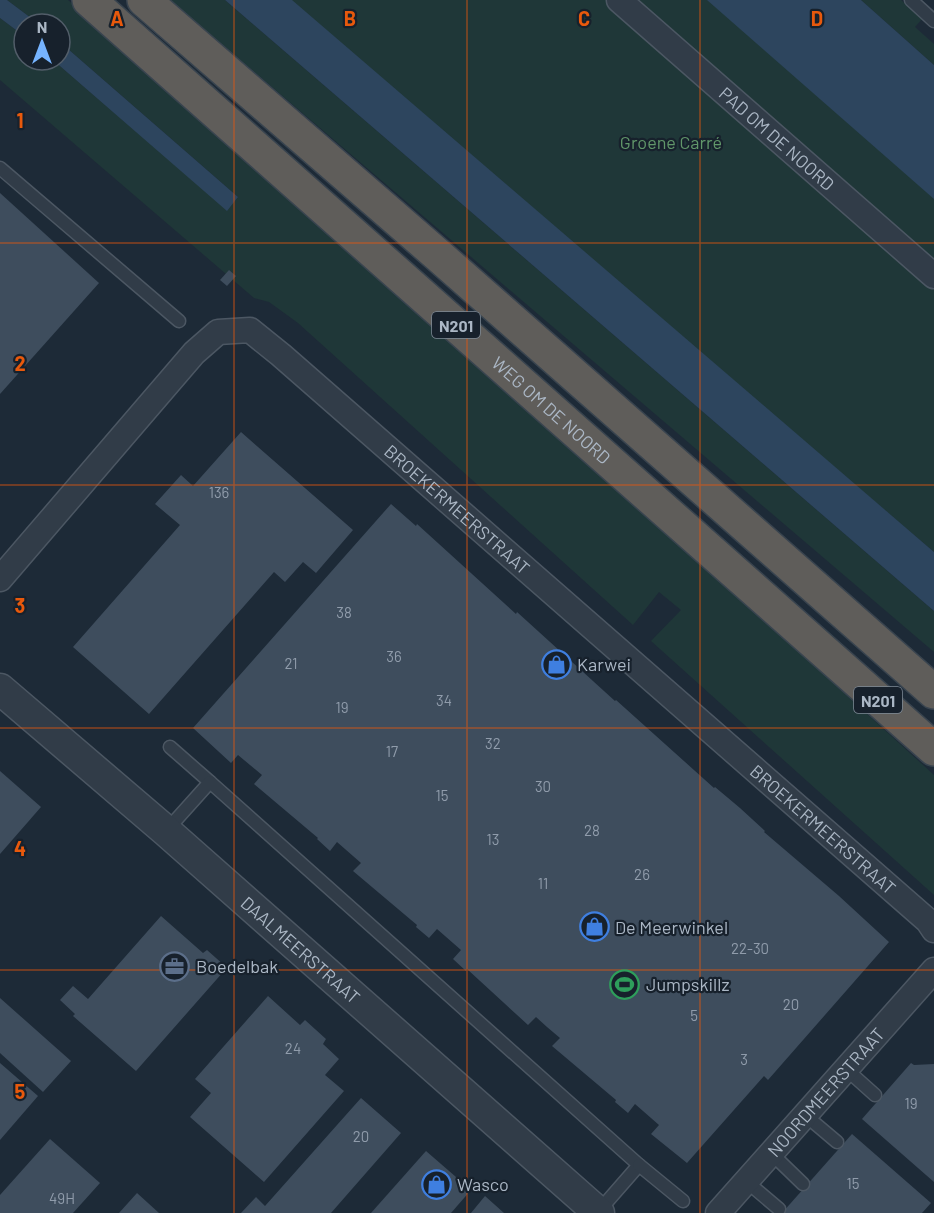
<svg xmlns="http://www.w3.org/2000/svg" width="934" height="1213" font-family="Barlow,sans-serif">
<rect width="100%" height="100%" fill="#1d2a37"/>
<g fill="#1f3738">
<path d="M 7,0 L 68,0 L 570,443 L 934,775 L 934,895 L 651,641 L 681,610 L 659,592 L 633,625 L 298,323 L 269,302 L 254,298 L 0,80 L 0,18 L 24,36 L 24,60 L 53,60 L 227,210 L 238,197 L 60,42 L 60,24 L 39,24 Z"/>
<path d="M 170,0 L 225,0 L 934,611 L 934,652 Z"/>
<path d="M 283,0 L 725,0 L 934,185 L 934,552 Z"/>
<path d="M 861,0 L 901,0 L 922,19 L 915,27 L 934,44 L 934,65 Z"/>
</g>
<g fill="#2d455e">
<path d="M 0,0 L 7,0 L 39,24 L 24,24 L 24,36 L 0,18 Z"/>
<path d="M 225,0 L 292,0 L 934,552 L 934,611 Z"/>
<path d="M 707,0 L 861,0 L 934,65 L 934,199 Z"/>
<path d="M 60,42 L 238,197 L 227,211 L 53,60 L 60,60 Z"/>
</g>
<g fill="#3e4d5d">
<path d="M 0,193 L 99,283 L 0,394 Z"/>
<path d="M 229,270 L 236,276 L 227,286 L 220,280 Z"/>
<path d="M 241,432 L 353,530 L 316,573 L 303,562 L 285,582 L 274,572 L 149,714 L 73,647 L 180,525 L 155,504 L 181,475 L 193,486 Z"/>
<path d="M 391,504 L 416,526 L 417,524 L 516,614 L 517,612 L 615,701 L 616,700 L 714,788 L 715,787 L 740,808 L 765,831 L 764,832 L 839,896 L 889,942 L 768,1080 L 764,1076 L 687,1163 L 651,1134 L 659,1125 L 635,1104 L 628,1113 L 615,1102 L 616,1100 L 552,1046 L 560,1038 L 547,1027 L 536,1017 L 528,1025 L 467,969 L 466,971 L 453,959 L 461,950 L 437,929 L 429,938 L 416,927 L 417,925 L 353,871 L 361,863 L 337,842 L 330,851 L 317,839 L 318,838 L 254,784 L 262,775 L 238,755 L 231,763 L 193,728 Z"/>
<path d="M 0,771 L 41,807 L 0,854 Z"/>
<path d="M 161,916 L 203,953 L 207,950 L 225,966 L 222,969 L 224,971 L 136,1071 L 73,1016 L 75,1014 L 60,1000 L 73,986 L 88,999 Z"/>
<path d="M 268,996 L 300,1025 L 305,1020 L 326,1039 L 323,1044 L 339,1059 L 325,1075 L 344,1091 L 264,1182 L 190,1117 L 211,1093 L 195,1079 Z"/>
<path d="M 0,998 L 71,1061 L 43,1092 L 0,1053 Z"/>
<path d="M 0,1063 L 38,1096 L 0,1140 Z"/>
<path d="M 911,1063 L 914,1065 L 934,1064 L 934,1182 L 862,1119 Z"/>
<path d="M 361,1098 L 401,1133 L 331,1213 L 241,1213 L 256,1197 L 265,1206 Z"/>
<path d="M 852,1134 L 931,1203 L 922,1213 L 782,1213 Z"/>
<path d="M 50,1139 L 100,1183 L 73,1213 L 0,1213 L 0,1195 Z"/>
<path d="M 426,1151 L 471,1190 L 451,1213 L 371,1213 Z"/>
<path d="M 137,1193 L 159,1213 L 119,1213 Z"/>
<path d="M 485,1196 L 504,1213 L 471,1213 Z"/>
</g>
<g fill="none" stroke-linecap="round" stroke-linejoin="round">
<defs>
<g id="service">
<path d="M 911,0 L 934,21"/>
<path d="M 0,168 L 179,321"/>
<path d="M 170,747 L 210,782"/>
<path d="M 166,831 L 210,782 L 639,1165 L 598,1212"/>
<path d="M 846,1069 L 875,1095"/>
<path d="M 805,1115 L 837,1142"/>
<path d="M 771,1153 L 803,1184"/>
<path d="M 639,1165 L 683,1201"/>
<path d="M 746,1181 L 779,1209"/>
</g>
<g id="minor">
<path id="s1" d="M 619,0 L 934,276"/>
<path id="s2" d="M 0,579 L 194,353 L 218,332 L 250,330 L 281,355 L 928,921 L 934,930"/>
<path id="s3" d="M 718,1213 L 934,970"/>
</g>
<g id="tertiary">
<path id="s4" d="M 0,689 L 166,831 L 599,1213"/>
</g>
<g id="trunk">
<path id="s5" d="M 89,0 L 934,749"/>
<path d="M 144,0 L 439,256 L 934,692"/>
</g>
</defs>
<use href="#service" stroke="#4c5763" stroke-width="15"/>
<use href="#minor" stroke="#4c5763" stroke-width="27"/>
<use href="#tertiary" stroke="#4c5763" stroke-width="33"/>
<use href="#trunk" stroke="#39444f" stroke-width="36"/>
<use href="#service" stroke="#313c48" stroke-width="12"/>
<use href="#minor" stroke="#313c48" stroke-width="24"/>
<use href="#tertiary" stroke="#313c48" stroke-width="30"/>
<use href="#trunk" stroke="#5f5d5a" stroke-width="33"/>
</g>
<path fill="none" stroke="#e8590c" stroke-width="1.5" stroke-opacity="0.55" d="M 234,0 L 234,1213M 467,0 L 467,1213M 700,0 L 700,1213M 0,243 L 934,243M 0,485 L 934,485M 0,728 L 934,728M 0,970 L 934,970"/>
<defs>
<symbol id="shop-ring" viewBox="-11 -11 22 22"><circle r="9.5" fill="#17212c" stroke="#3f7fe0" stroke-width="1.5"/><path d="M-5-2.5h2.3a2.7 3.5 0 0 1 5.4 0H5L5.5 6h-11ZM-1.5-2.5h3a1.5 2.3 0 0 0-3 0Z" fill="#3f7fe0"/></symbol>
<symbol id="office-ring" viewBox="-11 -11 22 22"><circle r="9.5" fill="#17212c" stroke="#5c6f8a" stroke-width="1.5"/><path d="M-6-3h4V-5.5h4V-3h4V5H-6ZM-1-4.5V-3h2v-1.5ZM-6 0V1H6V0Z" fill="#5c6f8a"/></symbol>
<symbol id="stadium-ring" viewBox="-11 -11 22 22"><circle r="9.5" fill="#17212c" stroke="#2e9e5b" stroke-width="1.5"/><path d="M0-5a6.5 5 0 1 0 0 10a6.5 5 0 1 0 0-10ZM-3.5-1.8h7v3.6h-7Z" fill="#2e9e5b"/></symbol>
</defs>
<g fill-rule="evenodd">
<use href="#shop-ring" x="540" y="648" width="33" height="33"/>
<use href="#shop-ring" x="578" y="910" width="33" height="33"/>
<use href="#office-ring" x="158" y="950" width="33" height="33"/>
<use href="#stadium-ring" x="608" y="968" width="33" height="33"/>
<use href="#shop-ring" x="420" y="1168" width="33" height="33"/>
</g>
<g text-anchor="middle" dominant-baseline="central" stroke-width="4.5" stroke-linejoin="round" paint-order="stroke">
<g font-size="15" fill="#909cab">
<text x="219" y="492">136</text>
<text x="344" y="612">38</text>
<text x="394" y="656">36</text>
<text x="291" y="663">21</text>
<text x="444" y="700">34</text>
<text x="342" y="707">19</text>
<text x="493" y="743">32</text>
<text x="392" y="751">17</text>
<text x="543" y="786">30</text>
<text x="442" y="795">15</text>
<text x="592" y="830">28</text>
<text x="493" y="839">13</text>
<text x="642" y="874">26</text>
<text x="543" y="883">11</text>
<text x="750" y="948">22-30</text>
<text x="791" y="1004">20</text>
<text x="694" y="1015">5</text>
<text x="293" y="1048">24</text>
<text x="744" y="1059">3</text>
<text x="911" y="1103">19</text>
<text x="361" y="1136">20</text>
<text x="853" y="1183">15</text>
<text x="62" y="1198">49H</text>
</g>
<g fill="#17212c" stroke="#7f8a97" stroke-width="1.5">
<rect x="432" y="312" width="48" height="26" rx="4.5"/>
<rect x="854" y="687" width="48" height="26" rx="4.5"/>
</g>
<g font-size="16" font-weight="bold" fill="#abb7c5">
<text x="456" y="325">N201</text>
<text x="878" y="700">N201</text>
</g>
<g font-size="18" fill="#abb7c5" stroke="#17212c">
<text stroke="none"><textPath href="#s1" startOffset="210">PAD OM DE NOORD</textPath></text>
<text stroke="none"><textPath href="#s5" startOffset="618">WEG OM DE NOORD</textPath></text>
<text stroke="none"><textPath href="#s2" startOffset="636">BROEKERMEERSTRAAT</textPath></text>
<text stroke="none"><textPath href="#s2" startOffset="1122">BROEKERMEERSTRAAT</textPath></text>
<text stroke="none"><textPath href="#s4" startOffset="398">DAALMEERSTRAAT</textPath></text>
<text stroke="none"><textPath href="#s3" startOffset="162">NOORDMEERSTRAAT</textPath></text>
</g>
<g font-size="18" fill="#61976a" stroke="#17212c">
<text x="671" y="142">Groene Carré</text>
</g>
<g font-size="18" fill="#abb7c5" stroke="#17212c" text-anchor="start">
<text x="577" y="664">Karwei</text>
<text x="615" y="927">De Meerwinkel</text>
<text x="196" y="966">Boedelbak</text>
<text x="646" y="984">Jumpskillz</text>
<text x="457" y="1184">Wasco</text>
</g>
</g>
<g font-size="20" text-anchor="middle" font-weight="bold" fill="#e8590c" stroke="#17212c" stroke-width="4.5" stroke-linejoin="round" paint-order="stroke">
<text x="117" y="26">A</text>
<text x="350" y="26">B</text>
<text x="584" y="26">C</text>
<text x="817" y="26">D</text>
<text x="20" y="128">1</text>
<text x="20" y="371">2</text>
<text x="20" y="613">3</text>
<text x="20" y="856">4</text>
<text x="20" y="1099">5</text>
</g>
<g transform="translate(42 42)"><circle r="28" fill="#17212c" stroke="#525d69" stroke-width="1.5"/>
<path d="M0-4.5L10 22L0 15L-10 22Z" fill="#76b4ff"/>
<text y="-9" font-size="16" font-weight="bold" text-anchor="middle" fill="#abb7c5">N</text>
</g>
</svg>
